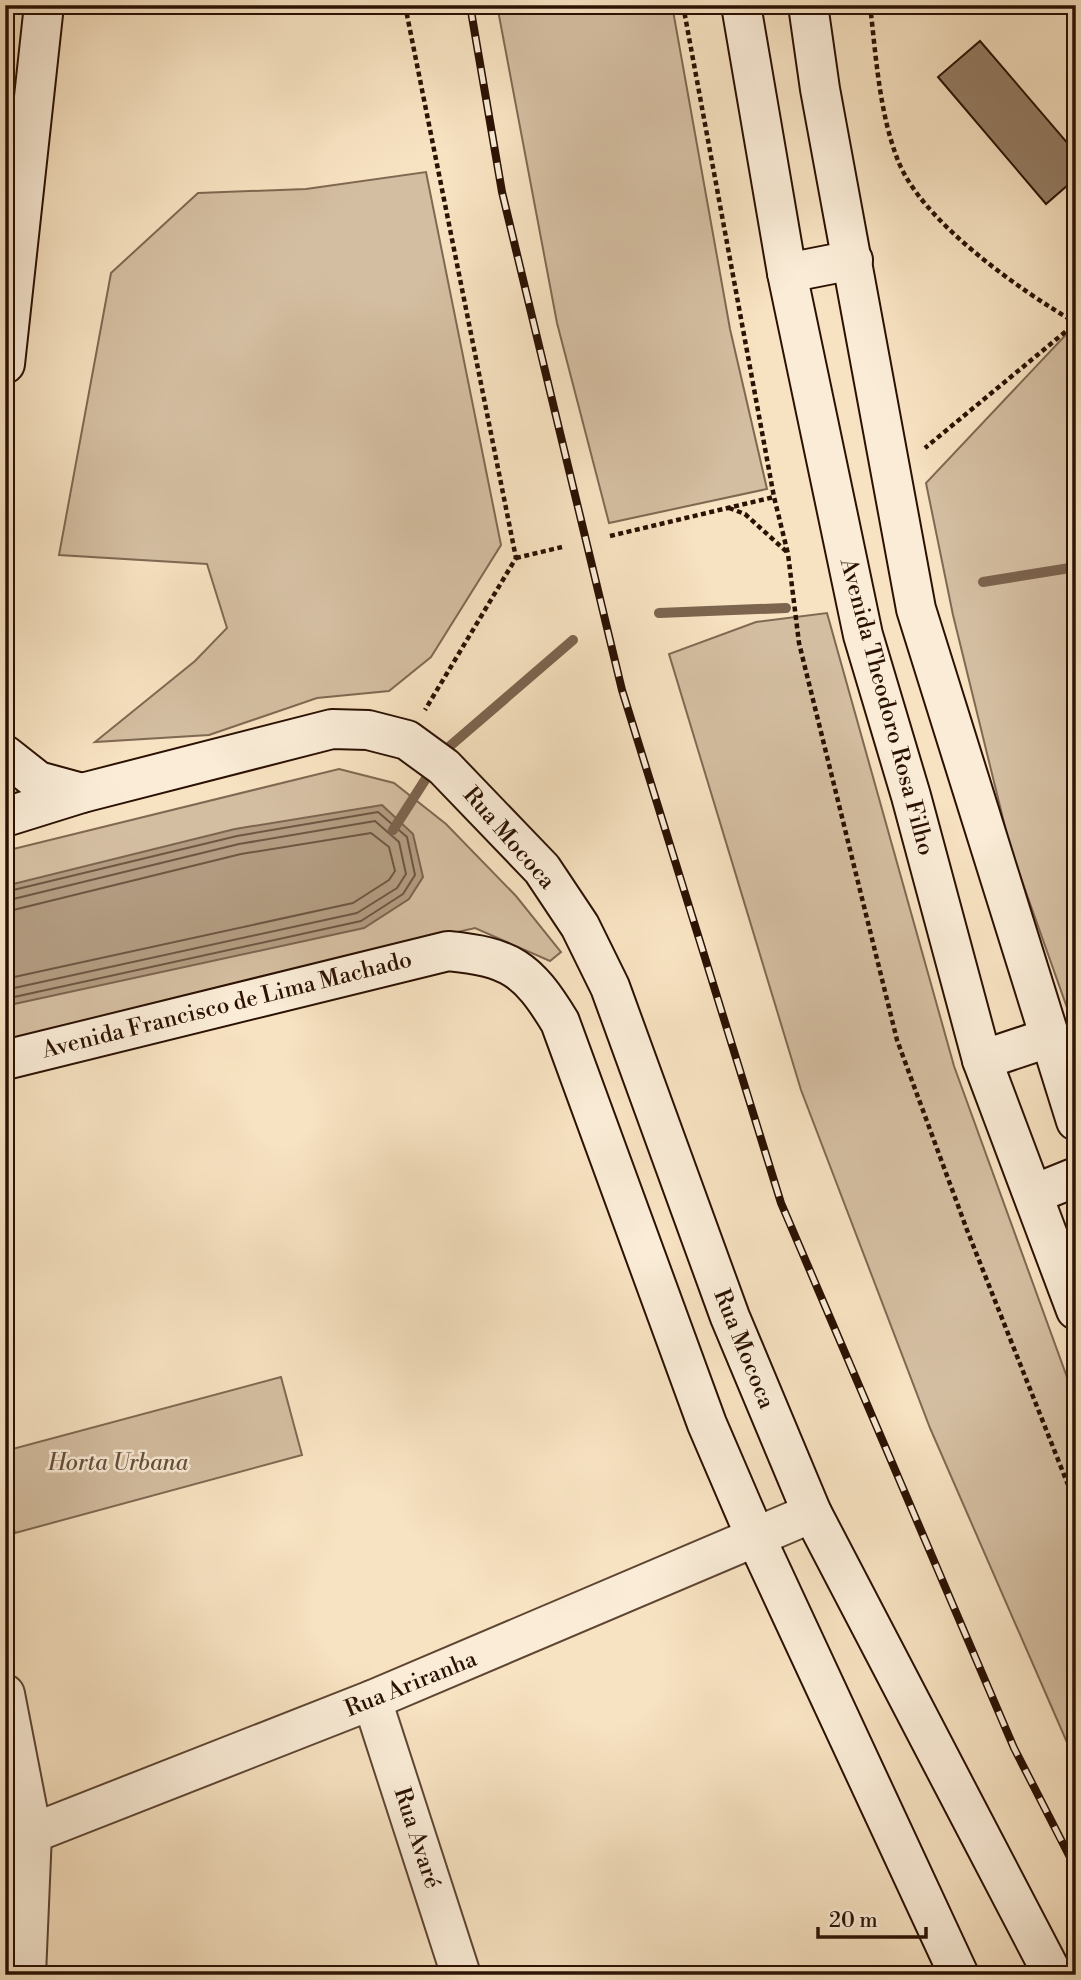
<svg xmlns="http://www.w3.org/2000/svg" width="1081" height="1980" font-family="'Libre Bodoni',serif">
<rect width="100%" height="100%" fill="#f7e2c1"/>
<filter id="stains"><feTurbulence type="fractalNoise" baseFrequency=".00286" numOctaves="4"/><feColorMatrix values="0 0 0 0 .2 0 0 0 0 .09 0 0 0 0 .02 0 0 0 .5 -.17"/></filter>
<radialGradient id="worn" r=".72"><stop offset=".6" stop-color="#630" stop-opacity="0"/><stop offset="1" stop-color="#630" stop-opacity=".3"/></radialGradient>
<g fill="#d4bea1" stroke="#806852" stroke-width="2">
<path d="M 497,5 L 672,5 L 730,329 L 767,489 L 609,523 L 557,323 Z"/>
<path d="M 426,172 L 501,545 L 431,657 L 389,691 L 317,698 L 209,735 L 95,742 L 195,661 L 227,628 L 207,564 L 59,555 L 111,273 L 198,193 L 306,189 Z"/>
<path d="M 1076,324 L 1076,1033 L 1010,847 L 953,615 L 926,483 Z"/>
<path d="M 827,613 L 954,1066 L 1076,1402 L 1076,1763 L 930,1428 L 801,1090 L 669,654 L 756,622 Z"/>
<path d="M 339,769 L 394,783 L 446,824 L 516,896 L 561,952 L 550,961 L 475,928 L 347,957 L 5,1050 L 5,851 Z"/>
<path d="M 281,1377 L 302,1455 L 15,1533 L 5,1497 L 5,1451 Z"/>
</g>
<path fill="#b29b80" stroke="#7c644e" stroke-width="2" d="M 382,805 L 413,834 L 423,877 L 409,899 L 364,928 L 5,1006 L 5,886 L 235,829 Z"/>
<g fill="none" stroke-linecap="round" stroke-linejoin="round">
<g stroke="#6e5642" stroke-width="2">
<path d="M 5,892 L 237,836 L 378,812 L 407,837 L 415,875 L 403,894 L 361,921 L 5,999"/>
<path d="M 5,901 L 239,844 L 375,821 L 399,842 L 406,874 L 397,888 L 357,913 L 5,990"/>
<path d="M 5,912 L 241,854 L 371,833 L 389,847 L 395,871 L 389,880 L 353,903 L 5,979"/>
</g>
<g stroke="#7c644e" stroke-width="10">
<path d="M 983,582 L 1076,567"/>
<path d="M 659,613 L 786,608"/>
<path d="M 393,830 L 443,752 L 573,640"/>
</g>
</g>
<path fill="#957e66" stroke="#2b1103" stroke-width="2" d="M 980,41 L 1076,153 L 1076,178 L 1046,204 L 938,77 Z"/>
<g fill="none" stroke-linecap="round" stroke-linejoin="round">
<defs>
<g id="minor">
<path d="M 5,1694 L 32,1833 L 26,1975"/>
<path d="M 372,1700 L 461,1975"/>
<path d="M 5,1844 L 372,1700 L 812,1513"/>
</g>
<g id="secondary">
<path d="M 741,5 L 787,273 L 863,635 L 911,796 L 982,1060 L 1076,1310"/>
<path d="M 808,5 L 820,89 L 916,609 L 1076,1121"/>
<path d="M 787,273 L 853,260"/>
<path d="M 5,364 L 44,5"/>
<path d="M 5,755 L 38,781 L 82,793"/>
<path d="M 5,817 L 82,793 L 332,729 L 368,730 L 407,740 L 444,767 L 542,869 L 580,926 L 610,987 L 730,1317 L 812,1513 L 1053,1975"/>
<path d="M 5,1060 L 448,951 C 510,957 527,968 560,1022 L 707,1424 L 756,1538 L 959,1975"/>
<path d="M 982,1060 L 1048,1038"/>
<path d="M 1034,1194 L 1076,1177"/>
</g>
</defs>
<use href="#minor" stroke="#5e4532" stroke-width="42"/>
<use href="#secondary" stroke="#2b1103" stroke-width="42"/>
<g stroke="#2b1103" stroke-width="4.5" stroke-dasharray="5 3.5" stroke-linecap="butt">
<path d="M 405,5 L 516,558 L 425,710"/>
<path d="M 683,5 L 774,497 L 788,554 L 799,643 L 897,1040 L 967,1230 L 1076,1505"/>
<path d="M 870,5 C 876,56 879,110 897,158 C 920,221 1020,290 1076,323 L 925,448"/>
<path d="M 729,508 L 745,514 L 788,553"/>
<path d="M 610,536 L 774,497"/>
<path d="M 516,558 L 562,547"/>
</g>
<use href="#minor" stroke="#faecd7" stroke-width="38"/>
<use href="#secondary" stroke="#faecd7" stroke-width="38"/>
<defs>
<path id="rail" d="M 470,5 L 502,192 L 622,690 L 781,1203 L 1014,1748 L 1076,1869"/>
</defs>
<use href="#rail" stroke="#2b1103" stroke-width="8"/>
<use href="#rail" stroke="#faecd7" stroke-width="5" stroke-dasharray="16" stroke-linecap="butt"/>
</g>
<g text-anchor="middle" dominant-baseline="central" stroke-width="5" stroke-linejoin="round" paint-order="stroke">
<g font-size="23" fill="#2b1103" stroke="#faecd7">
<text transform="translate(887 707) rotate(75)">Avenida Theodoro Rosa Filho</text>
<text transform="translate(509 838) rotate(49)">Rua Mococa</text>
<text transform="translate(227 1005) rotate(-14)">Avenida Francisco de Lima Machado</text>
<text transform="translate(744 1349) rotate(68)">Rua Mococa</text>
<text transform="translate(411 1684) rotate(-22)">Rua Ariranha</text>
<text transform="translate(417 1838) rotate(72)">Rua Avaré</text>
</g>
<g font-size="23" font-style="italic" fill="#664e3a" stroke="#faecd7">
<text x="118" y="1463">Horta Urbana</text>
</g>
</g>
<rect width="1081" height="1980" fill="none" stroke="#f7e2c1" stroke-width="28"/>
<rect x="7" y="7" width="1067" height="1966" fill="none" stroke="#2b1103" stroke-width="3.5"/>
<rect x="14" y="14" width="1053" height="1952" fill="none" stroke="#2b1103" stroke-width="2"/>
<path d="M818 1927v10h108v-10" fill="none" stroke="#2b1103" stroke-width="3.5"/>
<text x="829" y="1927" font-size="21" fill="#2b1103" stroke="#faecd7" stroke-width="5" paint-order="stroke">20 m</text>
<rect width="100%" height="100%" filter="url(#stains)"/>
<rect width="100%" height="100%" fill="url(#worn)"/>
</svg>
